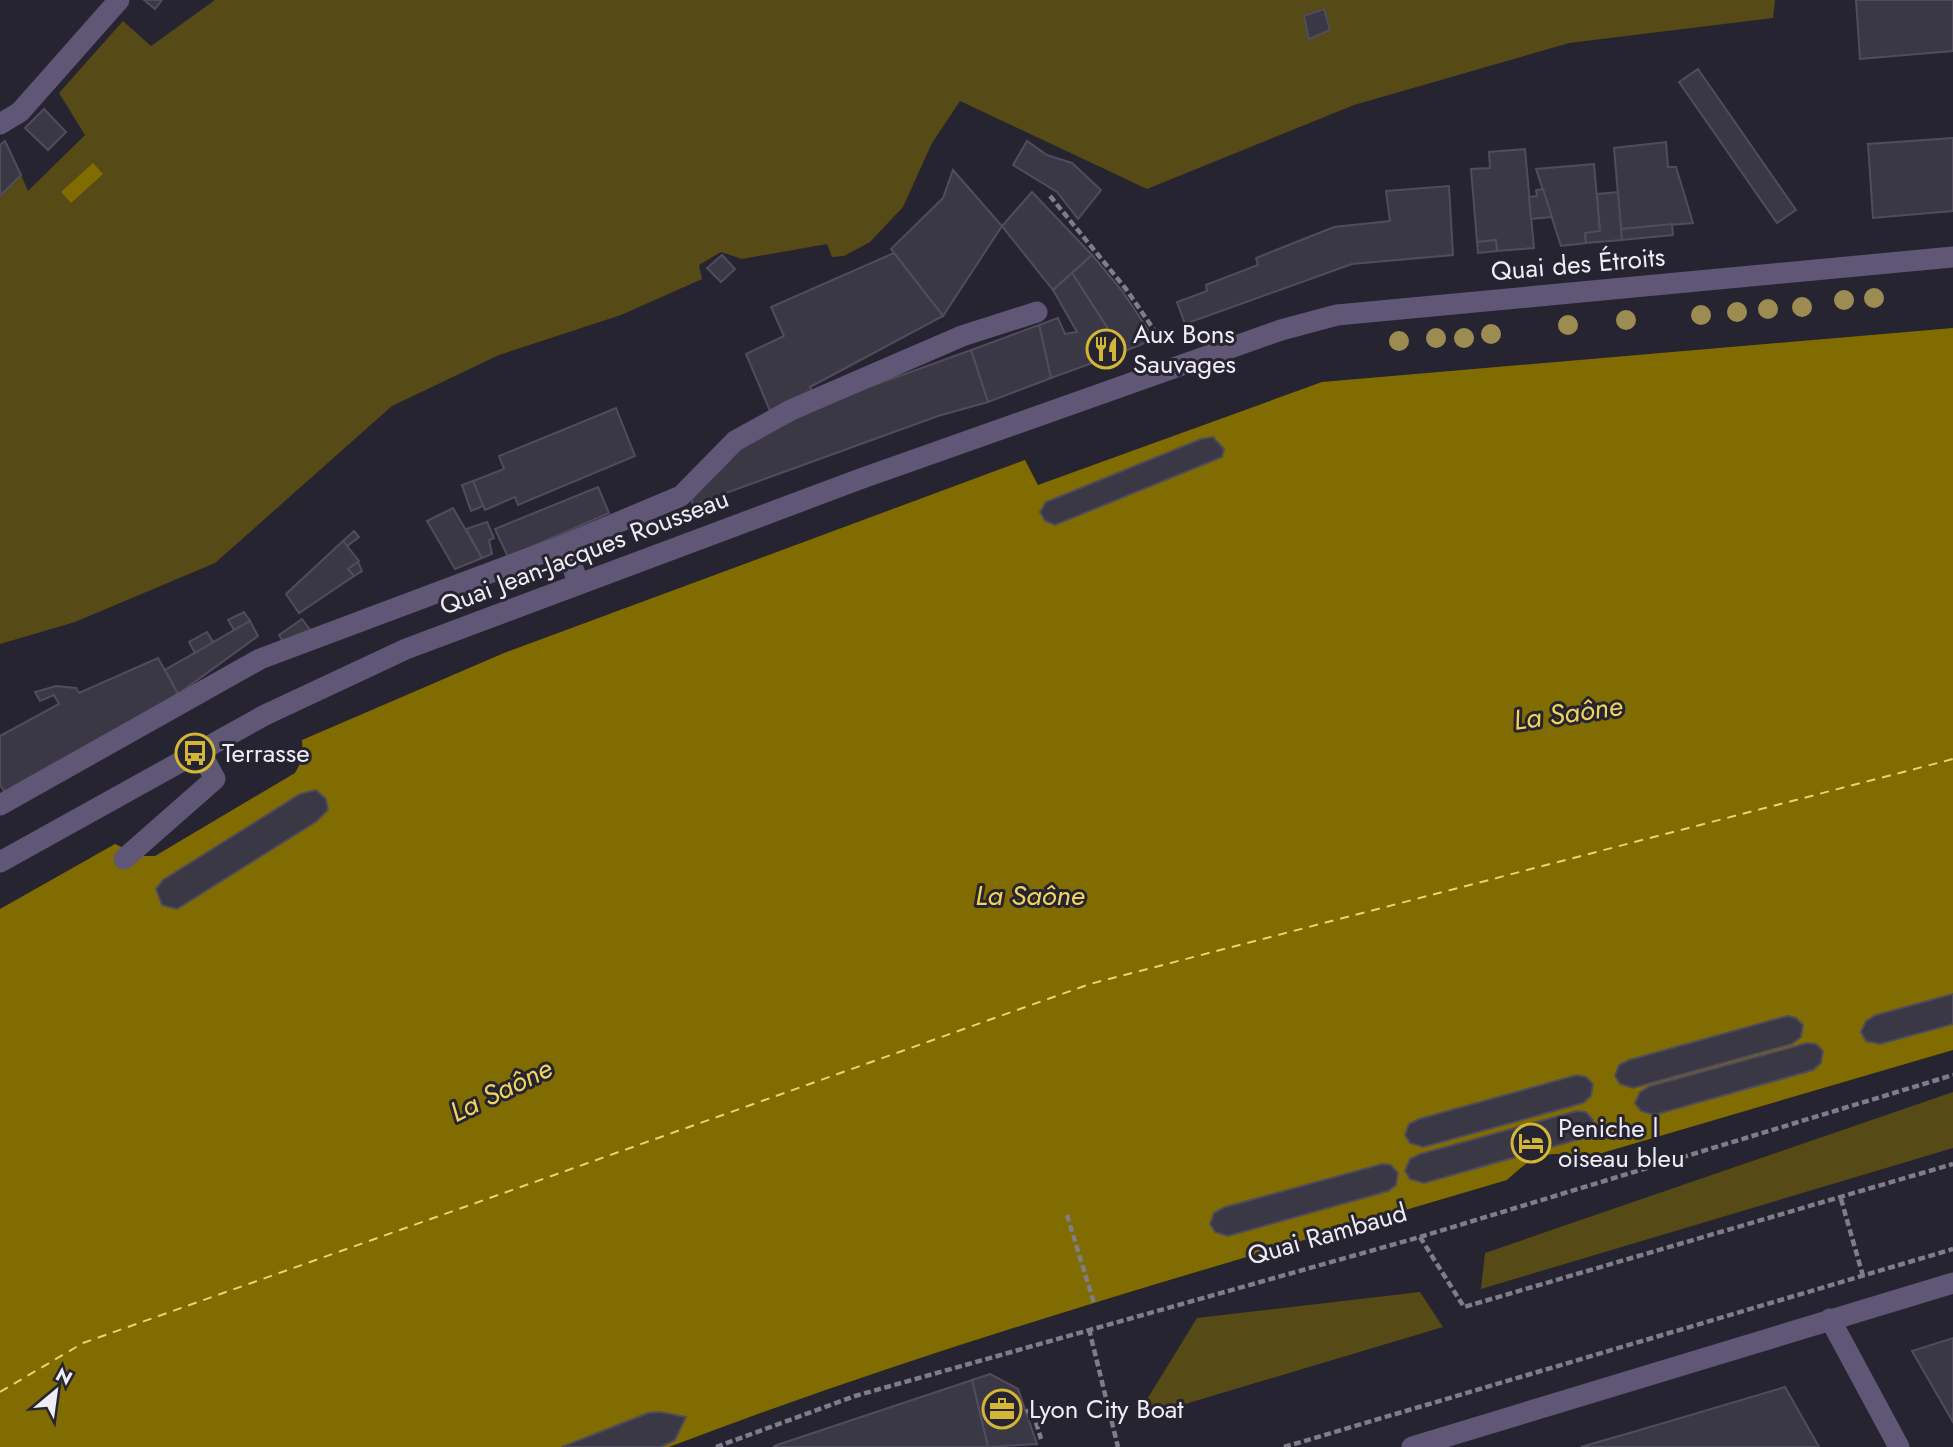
<svg xmlns="http://www.w3.org/2000/svg" width="1953" height="1447" font-family="Jost,sans-serif">
<rect width="100%" height="100%" fill="#272431"/>
<g fill="#564a16">
<path d="M 215,0 L 1775,0 L 1773,18 L 1569,43 L 1354,105 L 1147,189 L 960,101 L 932,143 L 903,207 L 870,242 L 844,256 L 832,257 L 827,244 L 742,259 L 721,252 L 699,265 L 702,279 L 621,315 L 499,355 L 392,406 L 215,563 L 75,622 L 0,644 L 0,196 L 21,175 L 28,191 L 85,135 L 59,93 L 123,21 L 151,46 Z"/>
<path d="M 1953,1092 L 1953,1148 L 1481,1289 L 1485,1253 Z"/>
<path d="M 1420,1292 L 1443,1327 L 1135,1419 L 1197,1318 Z"/>
</g>
<g fill="#806c00">
<path d="M 93,163 L 103,174 L 71,203 L 61,192 Z"/>
<path d="M 1953,328 L 1953,1050 L 1585,1158 C 1545,1150 1536,1153 1507,1180 C 1226,1264 943,1342 669,1447 L 0,1447 L 0,909 L 115,844 L 141,856 L 155,856 L 295,773 L 303,758 L 302,740 L 504,653 L 1025,460 L 1038,485 L 1322,382 Z"/>
</g>
<g fill="none" stroke-linecap="round" stroke-linejoin="round">
<path stroke="#f0d45e" stroke-width="2" stroke-dasharray="9 7" stroke-linecap="butt" d="M 0,1392 L 83,1343 L 1090,984 L 1953,759"/>
</g>
<g fill="#3b3846" stroke="#504c5b" stroke-width="2">
<path d="M 144,0 L 162,0 L 155,9 Z"/>
<path d="M 1856,0 L 1953,0 L 1953,51 L 1860,59 Z"/>
<path d="M 1324,9 L 1330,30 L 1309,39 L 1304,16 Z"/>
<path d="M 1698,69 L 1796,210 L 1777,223 L 1679,82 Z"/>
<path d="M 44,109 L 66,132 L 48,150 L 25,128 Z"/>
<path d="M 1953,138 L 1953,211 L 1873,218 L 1868,144 Z"/>
<path d="M 5,141 L 21,175 L 0,196 L 0,145 Z"/>
<path d="M 1027,141 L 1047,155 L 1072,163 L 1101,190 L 1078,219 L 1057,192 L 1013,165 Z"/>
<path d="M 1666,142 L 1668,167 L 1676,167 L 1693,223 L 1621,229 L 1614,148 Z"/>
<path d="M 1525,149 L 1534,248 L 1497,251 L 1496,240 L 1477,242 L 1471,169 L 1490,168 L 1489,152 Z"/>
<path d="M 1594,164 L 1600,231 L 1585,233 L 1586,243 L 1561,246 L 1536,169 Z"/>
<path d="M 953,170 L 1002,226 L 943,316 L 891,249 L 943,198 Z"/>
<path d="M 1449,186 L 1453,255 L 1352,264 L 1185,324 L 1177,302 L 1207,291 L 1206,285 L 1258,265 L 1256,258 L 1334,227 L 1390,221 L 1386,191 Z"/>
<path d="M 1543,189 L 1552,217 L 1531,219 L 1529,197 L 1537,196 L 1536,190 Z"/>
<path d="M 1032,192 L 1092,255 L 1053,290 L 1002,226 Z"/>
<path d="M 1618,192 L 1622,240 L 1586,243 L 1585,233 L 1600,231 L 1597,194 Z"/>
<path d="M 1672,224 L 1673,235 L 1622,240 L 1621,229 Z"/>
<path d="M 1496,240 L 1497,251 L 1478,253 L 1477,242 Z"/>
<path d="M 894,253 L 943,316 L 810,387 L 813,393 L 770,411 L 746,354 L 784,336 L 771,307 Z"/>
<path d="M 722,255 L 735,269 L 721,282 L 707,268 Z"/>
<path d="M 1092,255 L 1123,292 L 1154,339 L 1123,352 L 1072,273 Z"/>
<path d="M 1072,273 L 1123,352 L 1051,378 L 1039,325 L 1058,318 L 1065,334 L 1077,332 L 1053,290 Z"/>
<path d="M 1039,325 L 1051,378 L 988,402 L 971,350 Z"/>
<path d="M 971,350 L 988,402 L 938,416 L 693,505 L 691,498 L 733,450 L 792,415 Z"/>
<path d="M 616,408 L 635,456 L 518,505 L 515,497 L 485,510 L 473,481 L 504,469 L 499,456 Z"/>
<path d="M 1213,437 L 1224,449 L 1222,457 L 1055,525 L 1045,521 L 1040,512 L 1046,502 L 1201,439 Z"/>
<path d="M 473,481 L 483,506 L 471,511 L 462,485 Z"/>
<path d="M 598,487 L 609,513 L 508,557 L 495,529 Z"/>
<path d="M 453,508 L 482,558 L 455,569 L 427,521 Z"/>
<path d="M 487,522 L 494,538 L 489,540 L 492,554 L 482,558 L 466,529 Z"/>
<path d="M 354,531 L 359,537 L 347,546 L 343,541 Z"/>
<path d="M 343,541 L 359,561 L 348,569 L 354,576 L 299,613 L 286,594 Z"/>
<path d="M 358,562 L 362,571 L 354,576 L 348,569 Z"/>
<path d="M 244,612 L 250,621 L 234,630 L 228,620 Z"/>
<path d="M 302,619 L 314,635 L 286,646 L 279,635 Z"/>
<path d="M 250,621 L 258,636 L 178,694 L 165,670 Z"/>
<path d="M 207,632 L 213,642 L 195,653 L 189,642 Z"/>
<path d="M 158,658 L 178,694 L 6,794 L 0,785 L 0,736 L 59,704 L 54,695 L 40,701 L 35,692 L 56,686 L 76,688 L 79,693 Z"/>
<path d="M 316,790 L 326,799 L 328,810 L 317,821 L 177,909 L 162,905 L 156,889 L 163,880 L 300,794 Z"/>
<path d="M 1953,994 L 1953,1024 L 1880,1044 L 1866,1041 L 1861,1032 L 1866,1021 L 1876,1015 Z"/>
<path d="M 1787,1016 L 1796,1018 L 1803,1025 L 1801,1037 L 1792,1044 L 1633,1088 L 1620,1084 L 1615,1076 L 1619,1065 L 1629,1060 Z"/>
<path d="M 1807,1043 L 1816,1044 L 1823,1051 L 1821,1063 L 1813,1070 L 1654,1115 L 1641,1111 L 1635,1103 L 1640,1092 L 1650,1086 Z"/>
<path d="M 1577,1075 L 1586,1077 L 1593,1084 L 1591,1096 L 1583,1103 L 1423,1147 L 1410,1143 L 1405,1135 L 1409,1124 L 1419,1119 Z"/>
<path d="M 1577,1111 L 1586,1112 L 1593,1120 L 1591,1131 L 1583,1138 L 1424,1183 L 1410,1179 L 1405,1171 L 1410,1159 L 1420,1154 Z"/>
<path d="M 1382,1164 L 1391,1165 L 1398,1173 L 1396,1185 L 1388,1191 L 1228,1236 L 1215,1232 L 1210,1224 L 1214,1213 L 1225,1207 Z"/>
<path d="M 1953,1338 L 1953,1422 L 1912,1351 Z"/>
<path d="M 990,1374 L 1018,1389 L 1037,1444 L 988,1447 L 972,1380 Z"/>
<path d="M 972,1380 L 988,1447 L 773,1447 L 777,1445 Z"/>
<path d="M 1785,1387 L 1819,1447 L 1581,1447 L 1657,1425 Z"/>
<path d="M 660,1412 L 686,1417 L 675,1440 L 661,1447 L 562,1447 L 648,1413 Z"/>
</g>
<g fill="none" stroke-linecap="round" stroke-linejoin="round">
<g stroke="#7f7d88" stroke-width="4.5" stroke-dasharray="7 3.5" stroke-linecap="butt">
<path d="M 1050,196 L 1126,289 L 1163,343"/>
<path d="M 1841,1199 L 1863,1276"/>
<path d="M 1067,1215 L 1094,1303"/>
<path d="M 1420,1237 L 1464,1307 L 1953,1164"/>
<path d="M 1089,1329 L 1118,1447"/>
<path d="M 1026,1412 L 1032,1409 L 1041,1439"/>
<path d="M 716,1447 L 855,1396 L 1420,1237 L 1953,1075"/>
<path d="M 1284,1447 L 1953,1249"/>
</g>
<g stroke="#5f5775" stroke-width="21">
<path d="M 0,124 L 20,112 L 119,0"/>
<path d="M 579,584 L 564,545 L 681,496 L 735,441 L 791,410 L 962,336 L 1037,312"/>
<path d="M 0,805 L 260,659 L 564,545"/>
<path d="M 124,859 L 215,779 L 200,751"/>
<path d="M 0,862 L 265,715 L 406,649 L 860,479 L 1281,330 L 1337,315 L 1953,257"/>
<path d="M 1830,1319 L 1899,1447"/>
<path d="M 1412,1447 L 1953,1283"/>
</g>
</g>
<g fill="#9d8c51">
<circle cx="1874" cy="298" r="10"/>
<circle cx="1844" cy="300" r="10"/>
<circle cx="1802" cy="307" r="10"/>
<circle cx="1768" cy="309" r="10"/>
<circle cx="1737" cy="312" r="10"/>
<circle cx="1701" cy="315" r="10"/>
<circle cx="1626" cy="320" r="10"/>
<circle cx="1568" cy="325" r="10"/>
<circle cx="1491" cy="334" r="10"/>
<circle cx="1436" cy="338" r="10"/>
<circle cx="1464" cy="338" r="10"/>
<circle cx="1399" cy="341" r="10"/>
</g>
<defs>
<symbol id="restaurant-ring" viewBox="-11 -11 22 22"><circle r="9.5" fill="#272431" stroke="#d3b635" stroke-width="1.5"/><path d="M-5-6h1v4h1v-4h1v4h1v-4h1v5L-1.5 .5V6h-2V.5L-5-1ZM5-6V6H3V1.5H1.5Q1.5-4 5-6Z" fill="#d3b635"/></symbol>
<symbol id="bus-ring" viewBox="-11 -11 22 22"><circle r="9.5" fill="#272431" stroke="#d3b635" stroke-width="1.5"/><path d="M-5-6H5V4H4V6H2V4H-2V6H-4V4H-5ZM-3.5-4V0h7V-4ZM-3.5 1.2v1.5H-2V1.2ZM2 1.2v1.5H3.5V1.2Z" fill="#d3b635"/></symbol>
<symbol id="hotel-ring" viewBox="-11 -11 22 22"><circle r="9.5" fill="#272431" stroke="#d3b635" stroke-width="1.5"/><path d="M-6-4.5h1.5V1H6V5H4.5V3h-9V5H-6ZM-4 0a1.8 1.8 0 1 1 3.6 0ZM.5 0V-2.5h3Q6-2.5 6 0Z" fill="#d3b635"/></symbol>
<symbol id="office-ring" viewBox="-11 -11 22 22"><circle r="9.5" fill="#272431" stroke="#d3b635" stroke-width="1.5"/><path d="M-6-3h4V-5.5h4V-3h4V5H-6ZM-1-4.5V-3h2v-1.5ZM-6 0V1H6V0Z" fill="#d3b635"/></symbol>
</defs>
<g fill-rule="evenodd">
<use href="#restaurant-ring" x="1084" y="327" width="44" height="44"/>
<use href="#bus-ring" x="173" y="731" width="44" height="44"/>
<use href="#hotel-ring" x="1509" y="1121" width="44" height="44"/>
<use href="#office-ring" x="980" y="1387" width="44" height="44"/>
</g>
<g text-anchor="middle" dominant-baseline="central" stroke-width="6" stroke-linejoin="round" paint-order="stroke">
<g font-size="26" fill="#eeecf5" stroke="#272431">
<text transform="translate(1578 264) rotate(-5)">Quai des Étroits</text>
<text transform="translate(584 552) rotate(-21)">Quai Jean-Jacques Rousseau</text>
<text transform="translate(1327 1234) rotate(-16)">Quai Rambaud</text>
</g>
<g font-size="26" fill="#eeecf5" stroke="#272431" text-anchor="start">
<text x="1133" y="334">Aux Bons<tspan x="1133" dy="30">Sauvages</tspan></text>
<text x="222" y="753">Terrasse</text>
<text x="1558" y="1128">Peniche l<tspan x="1558" dy="30">oiseau bleu</tspan></text>
<text x="1029" y="1409">Lyon City Boat</text>
</g>
<g font-size="28" font-style="italic" fill="#f0d45e" stroke="#272431">
<text transform="translate(1568 713) rotate(-8)">La Saône</text>
<text x="1030" y="895">La Saône</text>
<text transform="translate(501 1090) rotate(-26)">La Saône</text>
</g>
</g>
<g transform="translate(56 1391) rotate(29)" stroke="#272431" stroke-width="5" paint-order="stroke">
<path d="M0-5L12 26L0 18L-12 26Z" fill="#eeecf5"/>
<text y="-10" font-size="19" font-weight="bold" text-anchor="middle" fill="#eeecf5">N</text>
</g>
</svg>
